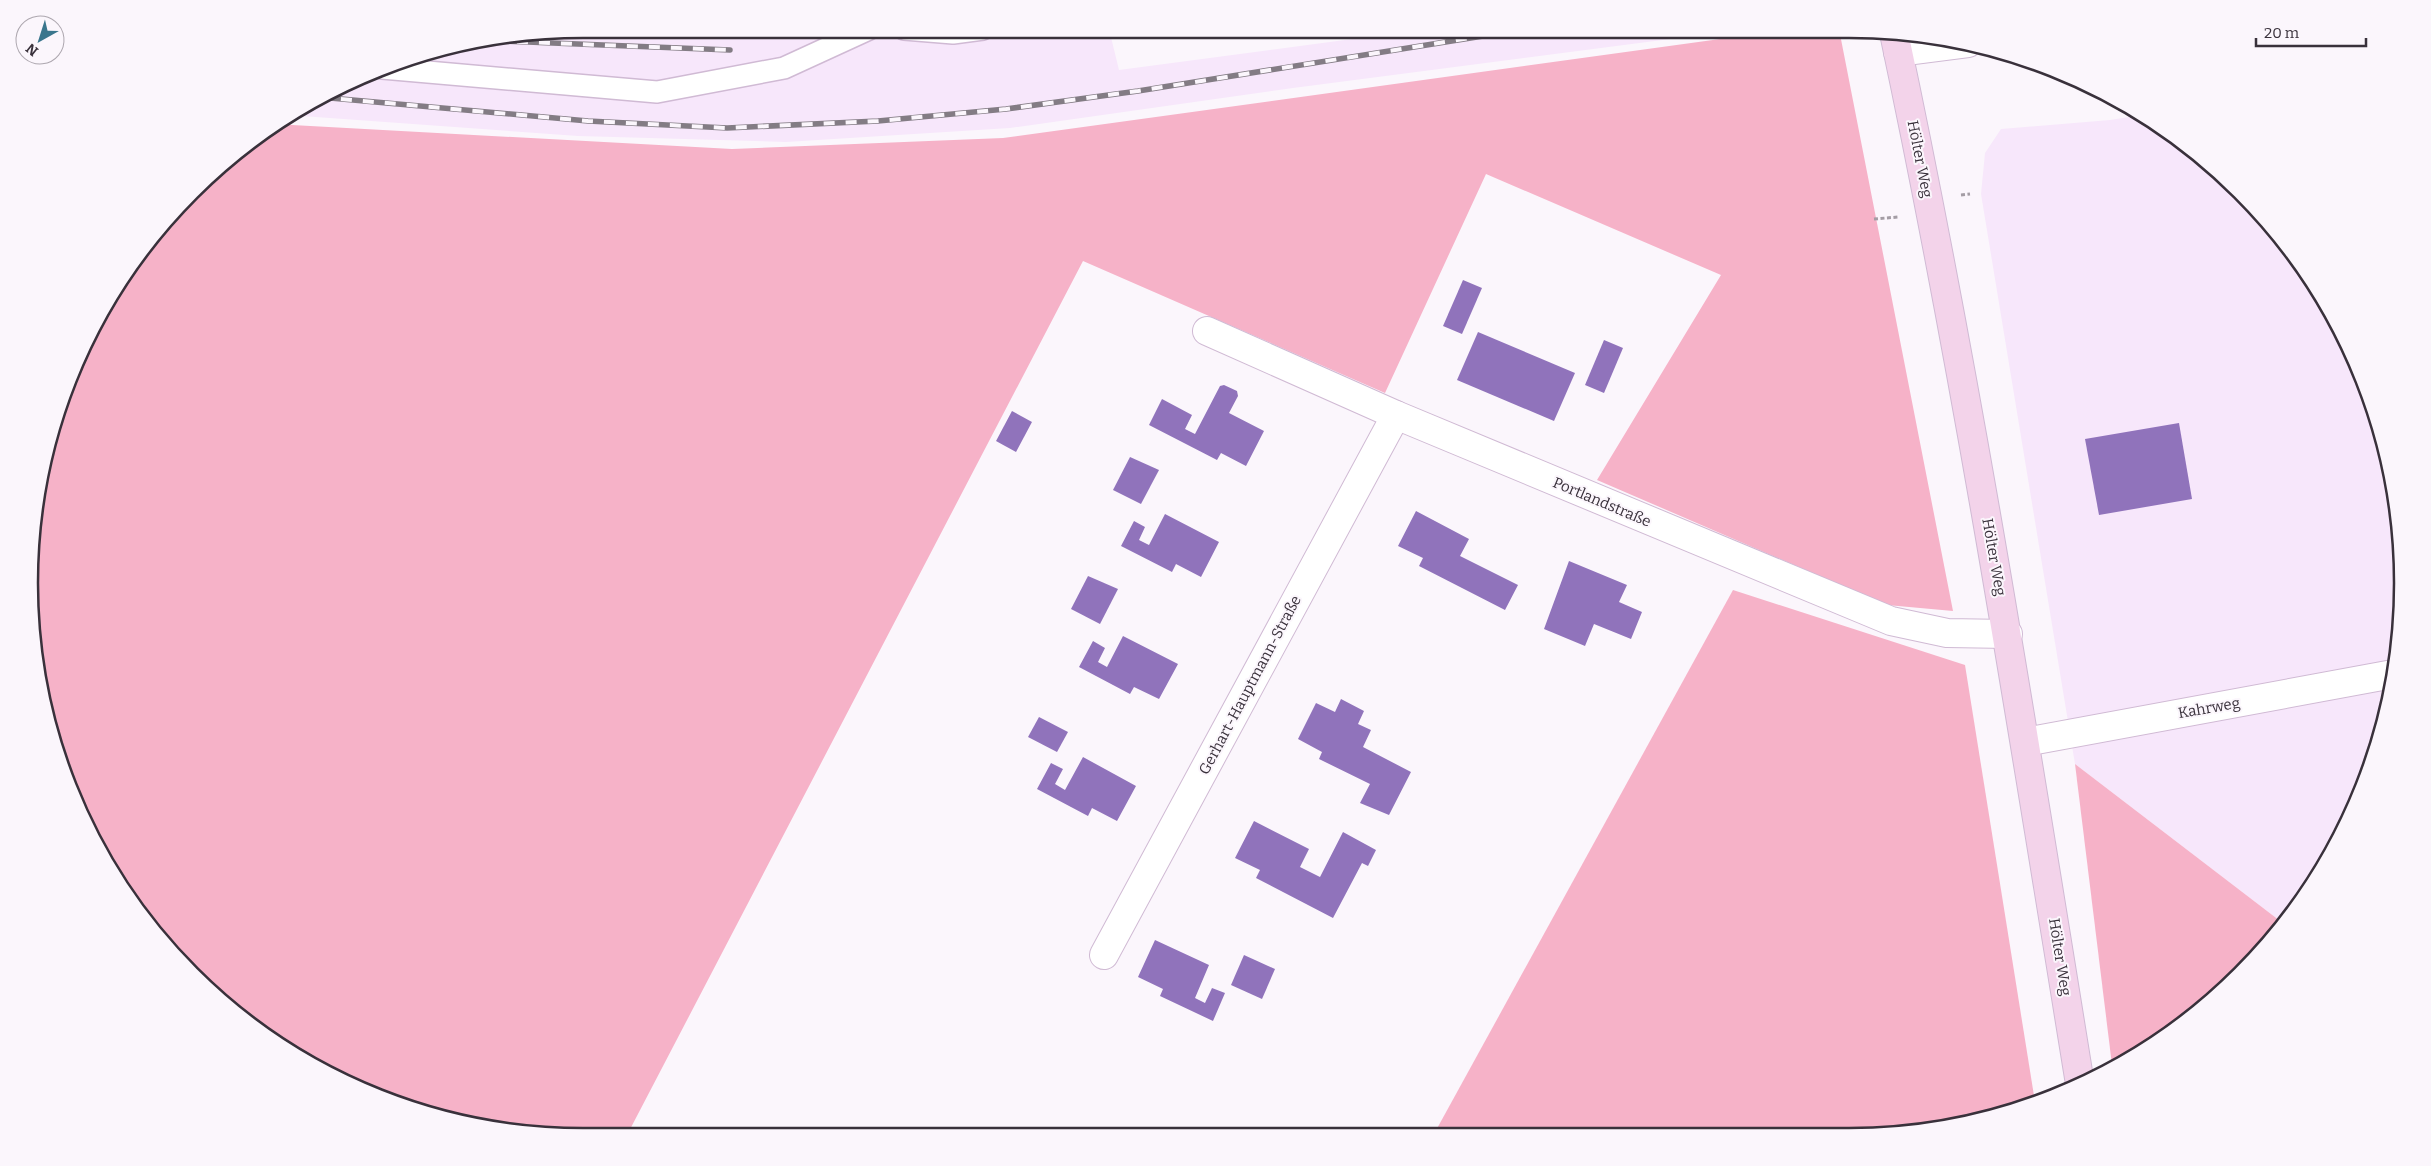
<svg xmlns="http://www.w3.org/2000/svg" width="2431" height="1166" font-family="Bitter,serif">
<rect width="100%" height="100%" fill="#fbf6fc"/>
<g fill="#f7e7fb">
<path d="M 583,29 L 1109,29 L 1119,70 L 1427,29 L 1747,29 L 1293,88 L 1010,128 L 786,142 L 578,136 L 288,115 L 306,103 L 405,58 L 475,39 Z"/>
<path d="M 2142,115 L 2156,122 L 2240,191 L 2309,275 L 2360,371 L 2392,475 L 2402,583 L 2392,691 L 2360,795 L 2284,924 L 2075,764 L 1981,194 L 1985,153 L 2001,129 L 2110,120 Z"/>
</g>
<g fill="#f6b2c8">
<path d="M 1793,29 L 1839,29 L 1953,611 L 1887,605 L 1597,480 L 1721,275 L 1486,174 L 1385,393 L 1083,261 L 626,1137 L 583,1137 L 475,1127 L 371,1095 L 275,1044 L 191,975 L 143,920 L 86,828 L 58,761 L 34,656 L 30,547 L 39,475 L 71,371 L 103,306 L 166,217 L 245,143 L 274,124 L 732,149 L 1003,138 Z"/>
<path d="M 1733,590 L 1965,665 L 2035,1102 L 1921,1132 L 1434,1134 Z"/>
<path d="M 2075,764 L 2284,924 L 2186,1023 L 2112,1065 Z"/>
</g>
<g fill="#9073bb">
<path d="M 1463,280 L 1482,288 L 1462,334 L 1443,326 Z"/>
<path d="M 1478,332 L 1575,373 L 1554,421 L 1457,380 Z"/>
<path d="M 1604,340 L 1623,348 L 1604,393 L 1585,385 Z"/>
<path d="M 1224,385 L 1237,391 L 1238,396 L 1229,413 L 1264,431 L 1246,466 L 1221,453 L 1217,460 L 1149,425 L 1162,399 L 1192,415 L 1185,429 L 1195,434 L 1220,386 Z"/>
<path d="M 1012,411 L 1032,422 L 1016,452 L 996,441 Z"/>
<path d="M 2179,423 L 2192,499 L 2099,515 L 2085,439 Z"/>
<path d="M 1130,457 L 1159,470 L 1141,504 L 1113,490 Z"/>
<path d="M 1416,511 L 1469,539 L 1460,556 L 1518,585 L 1505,610 L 1419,566 L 1423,558 L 1398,546 Z"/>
<path d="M 1165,514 L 1219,542 L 1201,577 L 1176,564 L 1172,572 L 1121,546 L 1134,521 L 1145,527 L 1139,540 L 1149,545 Z"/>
<path d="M 1569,561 L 1627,585 L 1619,602 L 1642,612 L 1631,639 L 1594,624 L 1585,646 L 1544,629 Z"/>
<path d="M 1088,576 L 1118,589 L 1100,624 L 1071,609 Z"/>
<path d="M 1123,636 L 1178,664 L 1159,699 L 1134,687 L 1130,694 L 1079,667 L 1093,641 L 1105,648 L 1098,662 L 1107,667 Z"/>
<path d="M 1341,699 L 1364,711 L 1358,724 L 1371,730 L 1363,747 L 1411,772 L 1389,815 L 1360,803 L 1370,784 L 1319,759 L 1322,752 L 1298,739 L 1316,703 L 1335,712 Z"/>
<path d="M 1039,717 L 1068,732 L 1057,752 L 1028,737 Z"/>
<path d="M 1083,757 L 1136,786 L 1117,821 L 1092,808 L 1088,816 L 1037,789 L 1051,763 L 1063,769 L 1055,784 L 1065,790 Z"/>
<path d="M 1254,821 L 1309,849 L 1300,867 L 1320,877 L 1343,832 L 1376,850 L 1368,866 L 1362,863 L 1333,918 L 1256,878 L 1260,870 L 1235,858 Z"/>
<path d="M 1155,940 L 1209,965 L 1195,998 L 1205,1003 L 1212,988 L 1225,993 L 1213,1021 L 1160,996 L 1163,989 L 1138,977 Z"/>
<path d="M 1244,955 L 1275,969 L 1262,999 L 1231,985 Z"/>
</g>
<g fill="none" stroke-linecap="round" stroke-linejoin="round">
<defs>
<g id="service">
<path d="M 904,29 L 953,33 L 983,29"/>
<path d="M 382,68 L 657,92 L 784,68 L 869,29"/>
</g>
<g id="minor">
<path d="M 1898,52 L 1968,43"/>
<path d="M 1207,331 L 1396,415 L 1891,621 L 1947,633 L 2008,634"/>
<path d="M 2025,742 L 2393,674"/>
<path d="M 1104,955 L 1396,415"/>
</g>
<path id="secondary" d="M 1894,33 C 1968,381 2023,732 2080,1084"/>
</defs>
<use href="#service" stroke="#d0bad4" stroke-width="24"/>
<use href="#minor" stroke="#d0bad4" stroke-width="30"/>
<use href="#secondary" stroke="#d0bad4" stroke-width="30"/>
<g stroke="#a49da5" stroke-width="3" stroke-dasharray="4 2.5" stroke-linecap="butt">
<path d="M 1961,195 L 1970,194"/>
<path d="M 1874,219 L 1898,217"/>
</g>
<use href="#service" stroke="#fff" stroke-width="21"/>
<use href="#minor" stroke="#fff" stroke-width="28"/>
<use href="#secondary" stroke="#f3d3ea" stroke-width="28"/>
<defs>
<g id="rail">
<path d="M 473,40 L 730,50"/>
<path d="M 319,97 L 588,121 L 727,128 L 878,121 L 1006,109 L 1138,91 L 1527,29"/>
</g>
</defs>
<use href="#rail" stroke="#837c84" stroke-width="5.5"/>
<use href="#rail" stroke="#fbf6fc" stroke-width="4" stroke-dasharray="11" stroke-linecap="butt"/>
</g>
<g text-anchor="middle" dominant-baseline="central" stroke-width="4" stroke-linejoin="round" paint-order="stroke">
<g font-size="15" fill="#39313b" stroke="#fbf6fc">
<text transform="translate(1920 159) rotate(79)">Hölter Weg</text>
<text transform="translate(1602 502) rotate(23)">Portlandstraße</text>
<text transform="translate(1994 557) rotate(80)">Hölter Weg</text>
<text transform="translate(1250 685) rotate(-62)">Gerhart-Hauptmann-Straße</text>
<text transform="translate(2209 708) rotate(-10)">Kahrweg</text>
<text transform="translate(2060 957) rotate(81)">Hölter Weg</text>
</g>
</g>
<path d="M0 0H2431V1166H0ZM583 38H1849A545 545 0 0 1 2394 583V583A545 545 0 0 1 1849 1128H583A545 545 0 0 1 38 583V583A545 545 0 0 1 583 38Z" fill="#fbf6fc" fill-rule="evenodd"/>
<path fill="none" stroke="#39313b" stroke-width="2.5" d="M583 38H1849A545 545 0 0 1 2394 583V583A545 545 0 0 1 1849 1128H583A545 545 0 0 1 38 583V583A545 545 0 0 1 583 38Z"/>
<g transform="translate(40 40) rotate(219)"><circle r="24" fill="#fbf6fc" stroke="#ada7af"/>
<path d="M0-4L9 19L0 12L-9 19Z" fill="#3a768d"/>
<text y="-8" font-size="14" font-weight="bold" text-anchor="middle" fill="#39313b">N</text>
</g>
<path d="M2256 38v8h110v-8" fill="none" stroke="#39313b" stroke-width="2.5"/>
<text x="2264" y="38" font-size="15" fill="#39313b" stroke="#fbf6fc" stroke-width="4" paint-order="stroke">20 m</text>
</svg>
